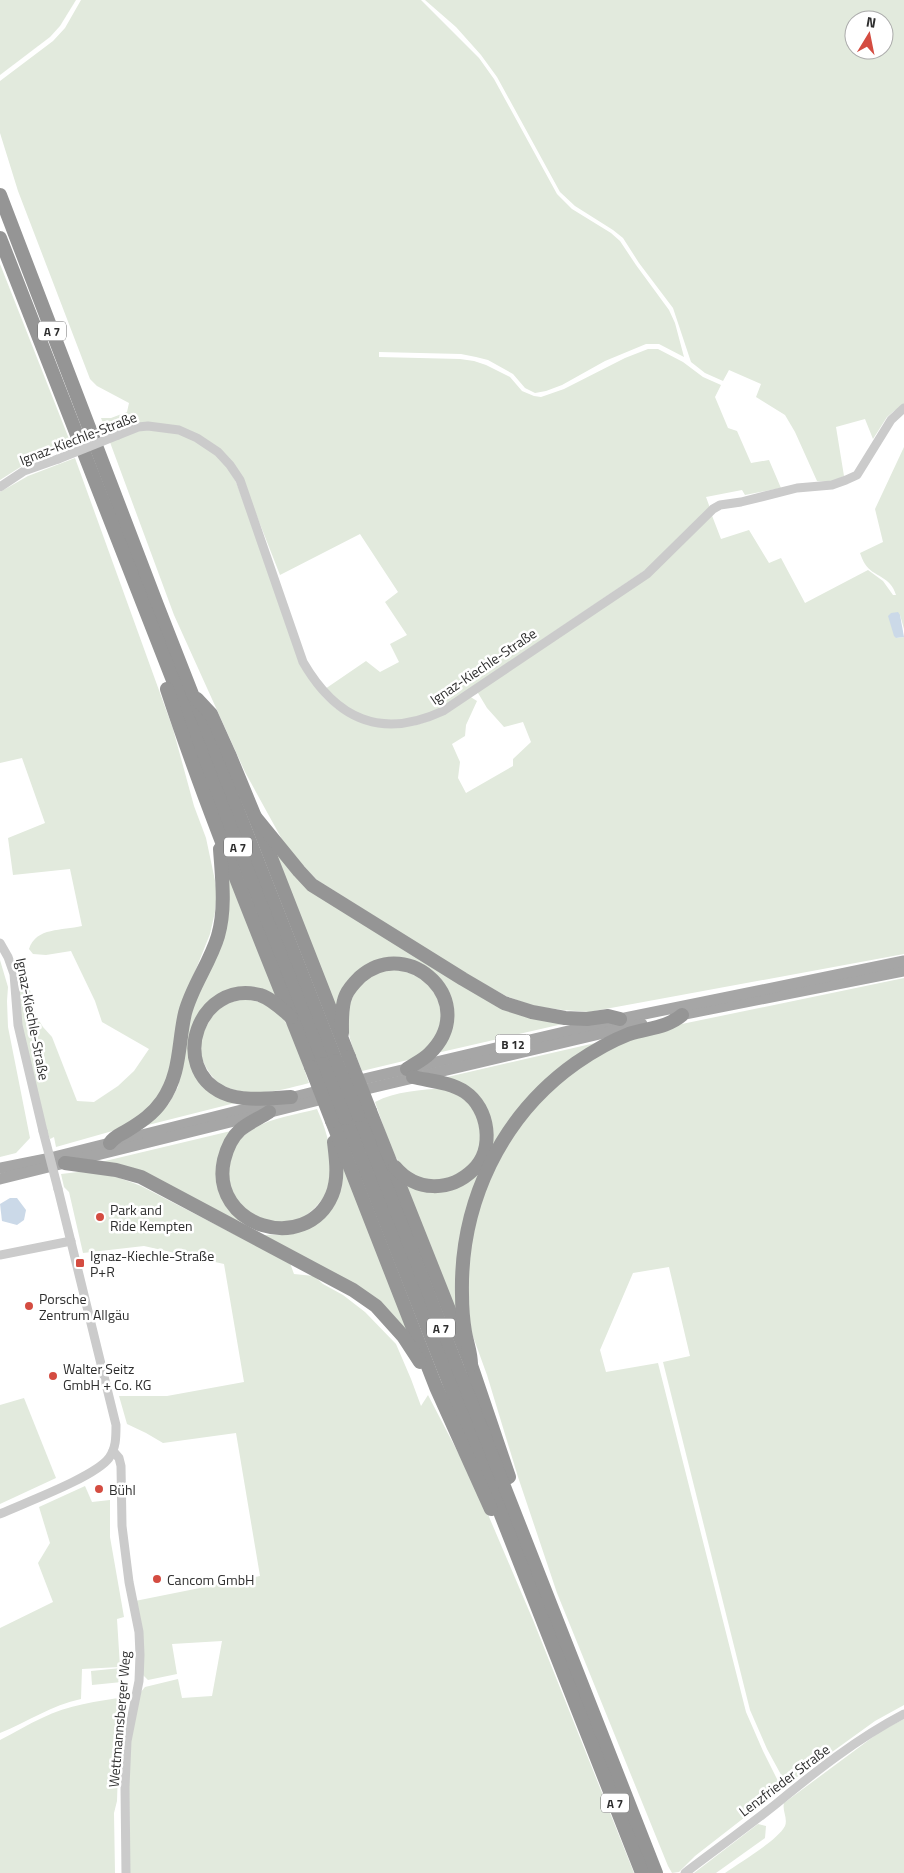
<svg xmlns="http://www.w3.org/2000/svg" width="904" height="1873" font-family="'Titillium Web',sans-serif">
<rect width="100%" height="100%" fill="#fff"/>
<g fill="#e2eadd" fill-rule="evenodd">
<path d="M 0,0 L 76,0 L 60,26 L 50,37 L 0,75 Z"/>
<path d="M 81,0 L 421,0 L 479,58 L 494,79 L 557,194 L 572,209 L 611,233 L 620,241 L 636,265 L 669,310 L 675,323 L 684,357 L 659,344 L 646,344 L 605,361 L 562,385 L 546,391 L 535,393 L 525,388 L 513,374 L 488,360 L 476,357 L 461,354 L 379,352 L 379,357 L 460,359 L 474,361 L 486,365 L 510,377 L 522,391 L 534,396 L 541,397 L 564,389 L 625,358 L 648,349 L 658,349 L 683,362 L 703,377 L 721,385 L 715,397 L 728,428 L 737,431 L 751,463 L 769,460 L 781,488 L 745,495 L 742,490 L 706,497 L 710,508 L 657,562 L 441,708 C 414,721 379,726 352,710 C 342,704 333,696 325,689 L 366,661 L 380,672 L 399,662 L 390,644 L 407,635 L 385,602 L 398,592 L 360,534 L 280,575 L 242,478 L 230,472 L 236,482 L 311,681 L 324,698 L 335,708 L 350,717 L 397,727 L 416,725 L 432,720 L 469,696 L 477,701 L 466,725 L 465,736 L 452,744 L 460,762 L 458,778 L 466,793 L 513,766 L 513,759 L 531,742 L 523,722 L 504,727 L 487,708 L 478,693 L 479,690 L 627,589 L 711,513 L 721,539 L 749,530 L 769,563 L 781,558 L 805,603 L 868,570 L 883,581 L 893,595 L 896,595 C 891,576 873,577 865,564 C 863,561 861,556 860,553 L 883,542 L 875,509 L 904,447 L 904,629 L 900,615 L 896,638 L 904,637 L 904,954 L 589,1012 L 563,1010 L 533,1006 L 506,996 L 465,973 L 317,880 L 293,855 L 284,843 L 245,772 L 174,615 L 101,418 L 111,418 L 127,412 L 129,403 L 97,386 L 90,379 L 18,191 L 0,133 L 0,81 L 53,41 L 65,28 Z"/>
<path d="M 425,0 L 904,0 L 904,406 L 894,411 L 887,417 L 873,439 L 865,419 L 836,427 L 844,476 L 831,482 L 817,481 L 795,432 L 785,415 L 756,397 L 761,384 L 729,370 L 723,381 L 705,373 L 691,362 L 673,308 L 639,263 L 623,238 L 613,230 L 575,206 L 560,192 L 497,77 L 481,55 L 456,27 ZM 854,20 L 884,20 L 884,50 L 854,50 Z"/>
<path d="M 0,264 L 71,444 L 22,466 L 0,480 Z"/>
<path d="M 75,458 L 173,729 L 194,806 L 206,838 L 217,890 L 215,912 L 210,934 L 186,994 L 175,1058 L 166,1082 L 157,1099 L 143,1113 L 116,1130 L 56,1147 L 54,1137 L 50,1139 L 47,1131 L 21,1024 L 14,963 L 23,960 L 36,1016 L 43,1027 L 52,1037 L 77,1101 L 94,1102 L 118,1086 L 134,1071 L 149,1049 L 102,1022 L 95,1001 L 71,951 L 46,955 L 33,954 L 29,949 C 36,927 62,931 82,926 L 70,869 L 13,875 L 8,838 L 45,823 L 22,758 L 0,763 L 0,492 L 28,476 Z"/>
<path d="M 267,836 L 283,861 L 460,983 L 567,1023 L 437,1053 L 450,995 C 444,985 439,978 430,971 C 417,960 378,952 364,967 C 357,975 345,1003 338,1015 Z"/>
<path d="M 228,872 L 280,1000 L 212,1001 L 194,1065 L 239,1102 L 144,1126 L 168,1105 L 178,1087 L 183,1061 L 186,1029 Z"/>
<path d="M 0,960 L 8,987 L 7,1001 L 8,1027 L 30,1138 L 16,1153 L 0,1157 Z"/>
<path d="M 396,969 L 423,977 L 439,1000 L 442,1022 L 436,1037 L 425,1050 L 412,1059 L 362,1071 C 357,1057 349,1042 348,1027 C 346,1002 357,980 380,971 C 385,969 391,970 396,969 Z"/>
<path d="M 904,978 L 904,1705 L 875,1721 L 789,1783 L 785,1782 L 767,1749 L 750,1710 L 663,1362 L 690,1356 L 669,1267 L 633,1273 L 600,1350 L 606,1372 L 658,1363 L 746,1712 L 763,1751 L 781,1787 L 781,1789 L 695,1856 L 679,1872 L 672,1873 L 668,1866 L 557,1593 L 518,1477 L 487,1375 L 471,1331 L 467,1294 L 468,1255 L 480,1199 L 514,1132 L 554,1086 L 603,1052 L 632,1039 L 677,1025 Z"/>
<path d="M 238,1000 C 290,997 295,1044 309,1083 C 283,1090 252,1098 226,1087 C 219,1085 213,1078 209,1072 C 197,1054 198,1040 209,1022 C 211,1018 214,1012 217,1009 C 222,1004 231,1003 238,1000 Z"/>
<path d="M 604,1041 L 573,1060 L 477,1182 L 461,1329 L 404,1183 L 464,1183 L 492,1127 L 443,1078 Z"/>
<path d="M 444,1088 L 449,1089 L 473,1106 L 482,1127 L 479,1154 L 470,1167 L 457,1176 L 431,1182 L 405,1172 L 392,1151 L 375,1102 C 396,1091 421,1090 444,1088 Z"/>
<path d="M 317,1109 C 327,1131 335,1158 330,1183 C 327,1199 303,1224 285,1223 C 268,1223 246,1214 236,1199 C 231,1192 230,1182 228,1174 C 226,1159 236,1140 249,1132 C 267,1118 295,1115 317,1109 Z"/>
<path d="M 235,1130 L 219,1188 C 223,1204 232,1213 245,1224 L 101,1162 Z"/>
<path d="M 343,1160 L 413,1342 L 405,1332 L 263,1235 L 294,1234 L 319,1222 Z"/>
<path d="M 78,1172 C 103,1172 118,1177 141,1186 L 290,1263 L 294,1274 L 314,1276 L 323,1284 L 343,1295 L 365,1312 L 396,1344 L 411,1379 L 421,1406 L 428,1395 L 478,1491 L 533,1620 L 634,1873 L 130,1873 L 129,1787 L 130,1742 L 140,1693 L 145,1687 L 178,1679 L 182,1698 L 212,1696 L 222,1641 L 172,1644 L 177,1674 L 148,1680 L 143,1675 L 135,1601 L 260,1576 L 236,1433 L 163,1443 L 146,1433 L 127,1424 L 119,1396 L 167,1396 L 244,1382 L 224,1264 L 144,1246 L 83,1253 L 69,1192 L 64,1187 L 61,1174 Z"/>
<path d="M 24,1398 L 56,1478 L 0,1504 L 0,1405 Z"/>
<path d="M 85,1486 L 92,1502 L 110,1500 L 110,1537 L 124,1617 L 117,1619 L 120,1667 L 82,1669 L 81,1699 C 52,1705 27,1722 0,1733 L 0,1628 L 53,1602 L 38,1563 L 50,1543 L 39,1507 Z"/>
<path d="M 121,1668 L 122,1682 L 92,1685 L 91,1671 Z"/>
<path d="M 126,1697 L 116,1751 L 118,1771 L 117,1801 L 114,1813 L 115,1873 L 0,1873 L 0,1740 C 14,1733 28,1724 42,1718 C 68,1705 97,1701 126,1697 Z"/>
<path d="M 904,1719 L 904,1873 L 725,1873 C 740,1862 777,1841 785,1826 C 788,1818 782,1811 784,1803 L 881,1731 Z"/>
<path d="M 758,1824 L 766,1826 L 765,1838 L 716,1873 L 694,1873 Z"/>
</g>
<g fill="#cbd9e8">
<path d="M 898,612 L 900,615 L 904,637 L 896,638 L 894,636 L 888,616 L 891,613 Z"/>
<path d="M 10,1198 L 17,1198 L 26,1210 L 24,1220 L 17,1225 L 2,1221 L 0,1204 Z"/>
</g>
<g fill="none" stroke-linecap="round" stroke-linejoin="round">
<g stroke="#cbcbcb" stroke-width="9">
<path d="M 118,435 L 138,427 L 148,426 L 179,430 L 197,438 L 218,452 L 230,465 L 240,480 L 303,662 C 336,719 381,740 443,711 L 647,574 L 713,509 L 720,505 L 741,502 L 797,488 L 832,485 L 846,480 L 857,475 L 891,420 L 904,408"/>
<path d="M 0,487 L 24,471 L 58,459"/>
<path d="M 0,943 L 8,957 L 14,974 L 18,1025 L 43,1131"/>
<path d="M 0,1255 L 71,1241"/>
<path d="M 113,1451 L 119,1458 L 121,1466 L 122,1526 L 129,1582 L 139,1632 L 140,1655 L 139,1681 L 127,1741 L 125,1787 L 126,1873"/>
<path d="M 0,1514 C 24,1503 95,1477 109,1458 C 116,1448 116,1438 116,1425 L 58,1189"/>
<path d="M 685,1873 C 715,1850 746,1828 776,1804 C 816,1771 858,1738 904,1714"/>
</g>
<g stroke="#a6a6a6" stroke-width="11">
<path d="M 675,1016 L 904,971"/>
<path d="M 351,1082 L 620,1019 L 904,961"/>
<path d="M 354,1092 L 642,1024"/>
<path d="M 0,1168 L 46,1159 L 326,1089"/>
<path d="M 0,1179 L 331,1097"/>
</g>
<g stroke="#959595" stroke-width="14">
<path d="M 0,195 L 157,605 L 336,1061"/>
<path d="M 0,238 L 323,1064"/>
<path d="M 167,689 C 209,817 262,942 311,1067"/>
<path d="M 197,699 L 211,714 L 229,754 L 255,817 L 349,1057"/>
<path d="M 255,817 L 299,871 L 312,885 L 463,979 L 504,1003 L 532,1012 L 565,1018 L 587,1019 L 608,1016 L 620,1019"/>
<path d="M 291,1017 C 282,1009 272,999 260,995 C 199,979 168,1068 223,1093 C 243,1102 270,1098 291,1097"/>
<path d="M 342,1033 C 342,1021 341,1006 346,995 C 349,988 355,982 360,977 C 409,934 482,1003 429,1054 C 423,1060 414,1064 407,1069"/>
<path d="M 370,1111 L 471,1365 L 509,1477"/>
<path d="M 269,1112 C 260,1118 248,1123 240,1130 C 231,1138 227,1148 224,1160 C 209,1226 306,1256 332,1195 C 339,1178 336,1159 334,1142"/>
<path d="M 358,1115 L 656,1873"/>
<path d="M 345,1118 L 642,1873"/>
<path d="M 332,1121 L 436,1387 L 491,1509"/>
<path d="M 110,1143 C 115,1136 120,1135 128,1130 C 141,1122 153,1114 162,1101 C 181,1074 178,1043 185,1013 C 192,986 210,963 218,936 C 226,908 222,878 220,849"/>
<path d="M 65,1163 L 116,1170 L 141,1177 L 353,1290 L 376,1306 L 403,1336 L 420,1362"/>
<path d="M 395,1167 C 416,1192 450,1192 473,1170 C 495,1149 489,1108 465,1092 C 450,1082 430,1081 413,1077"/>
<path d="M 471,1365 C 471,1352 467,1344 465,1332 C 463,1320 462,1306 462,1294 C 460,1203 501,1116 576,1063 C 592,1052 611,1041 629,1034 C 647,1028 667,1028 682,1015"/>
</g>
<g stroke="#cbcbcb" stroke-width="9">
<path d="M 58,459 L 118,435"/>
<path d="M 43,1131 L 58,1189"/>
</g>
<g stroke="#959595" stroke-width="14">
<path d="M 349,1057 L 370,1111"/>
<path d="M 336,1061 L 358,1115"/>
<path d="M 323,1064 L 345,1118"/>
<path d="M 311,1067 L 332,1121"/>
</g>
</g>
<g fill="#d44c41" stroke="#fff" stroke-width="2">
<circle cx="100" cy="1217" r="5"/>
<rect x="75" y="1258" width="10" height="10" rx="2.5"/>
<circle cx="29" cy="1306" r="5"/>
<circle cx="53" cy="1376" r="5"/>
<circle cx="99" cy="1489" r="5"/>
<circle cx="157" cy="1579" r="5"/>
</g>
<g text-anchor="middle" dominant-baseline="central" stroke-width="5" stroke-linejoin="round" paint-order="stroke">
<g fill="#fff" stroke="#6d6d6d" stroke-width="1">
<rect x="38" y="321.5" width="28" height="19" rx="4"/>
<rect x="224" y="837.5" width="28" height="19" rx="4"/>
<rect x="495.5" y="1034.5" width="35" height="19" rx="4"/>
<rect x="427" y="1318.5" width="28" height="19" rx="4"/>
<rect x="601" y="1793.5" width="28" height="19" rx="4"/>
</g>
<g font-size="12" font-weight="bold" fill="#2e2e2e">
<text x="52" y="331">A 7</text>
<text x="238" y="847">A 7</text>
<text x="513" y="1044">B 12</text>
<text x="441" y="1328">A 7</text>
<text x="615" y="1803">A 7</text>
</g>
<g font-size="14" fill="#2e2e2e" stroke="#fff">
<text transform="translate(78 438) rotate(-21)">Ignaz-Kiechle-Straße</text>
<text transform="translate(483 666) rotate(-34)">Ignaz-Kiechle-Straße</text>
<text transform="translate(33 1019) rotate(79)">Ignaz-Kiechle-Straße</text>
<text transform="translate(119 1719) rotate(-85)">Wettmannsberger Weg</text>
<text transform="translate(784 1780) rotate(-37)">Lenzfrieder Straße</text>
</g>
<g font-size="14" fill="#2e2e2e" stroke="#fff" text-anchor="start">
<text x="110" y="1209">Park and<tspan x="110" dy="16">Ride Kempten</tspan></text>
<text x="90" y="1255">Ignaz-Kiechle-Straße<tspan x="90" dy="16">P+R</tspan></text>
<text x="39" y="1298">Porsche<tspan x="39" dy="16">Zentrum Allgäu</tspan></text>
<text x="63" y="1368">Walter Seitz<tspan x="63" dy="16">GmbH + Co. KG</tspan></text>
<text x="109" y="1489">Bühl</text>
<text x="167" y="1579">Cancom GmbH</text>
</g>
</g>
<g transform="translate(869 35) rotate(10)"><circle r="24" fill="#ffffff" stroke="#ababab"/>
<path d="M0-4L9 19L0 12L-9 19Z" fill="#d44c41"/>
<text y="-8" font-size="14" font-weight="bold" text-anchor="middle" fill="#2e2e2e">N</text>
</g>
</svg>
